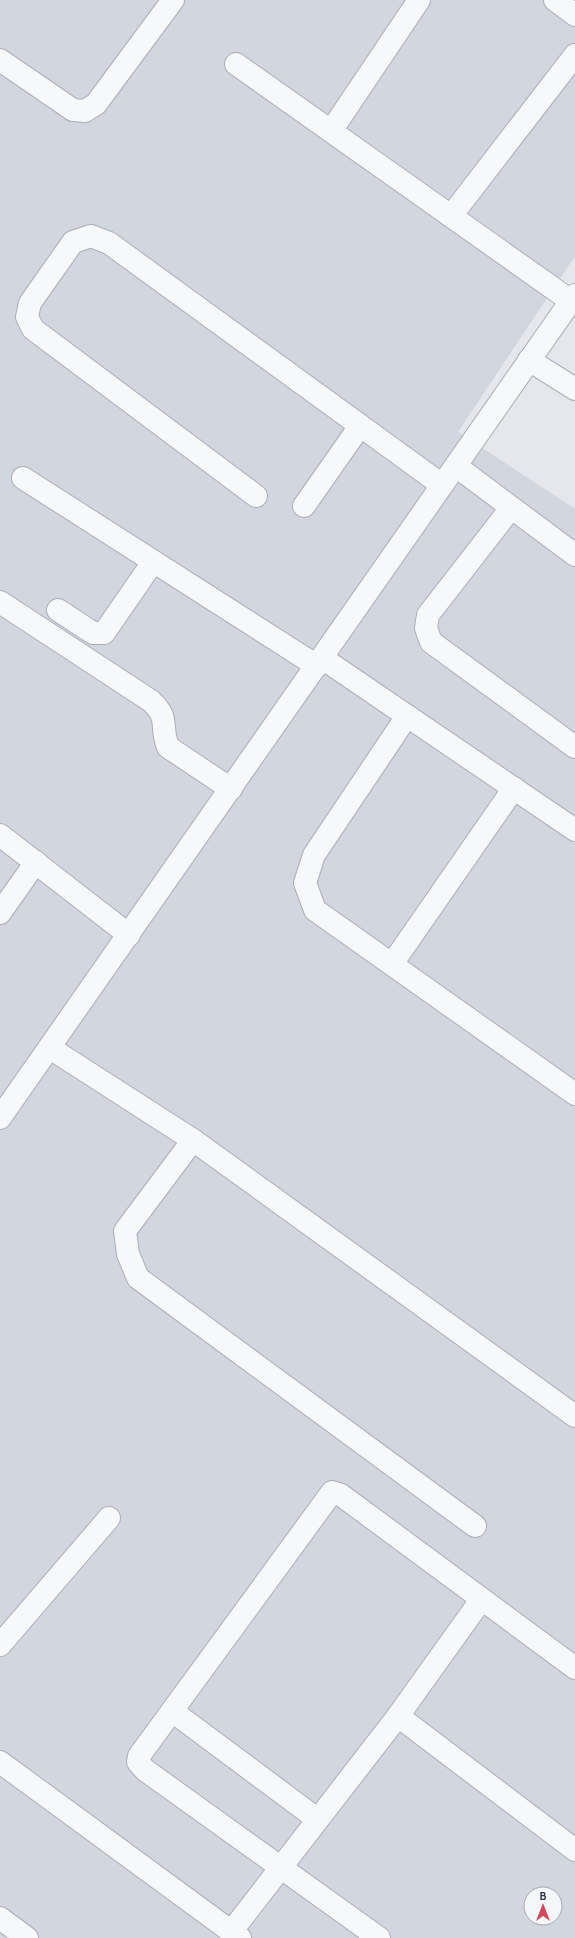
<svg xmlns="http://www.w3.org/2000/svg" width="575" height="1938" font-family="Cabin,sans-serif">
<rect width="100%" height="100%" fill="#e4e7ec"/>
<path fill="#d2d6de" fill-rule="evenodd" d="M 0,0 L 575,0 L 575,256 L 458,432 L 575,509 L 575,1938 L 0,1938 ZM 531,1894 L 555,1894 L 555,1918 L 531,1918 Z"/>
<g fill="none" stroke-linecap="round" stroke-linejoin="round">
<defs>
<g id="minor">
<path d="M 555,0 L 575,15"/>
<path d="M 0,60 L 73,110 L 85,111 L 96,104 L 173,0"/>
<path d="M 236,64 L 571,301"/>
<path d="M 331,131 L 419,0"/>
<path d="M 451,216 L 575,55"/>
<path d="M 529,360 L 575,389"/>
<path d="M 456,466 L 575,555"/>
<path d="M 23,478 L 317,666"/>
<path d="M 256,496 L 33,329 L 27,317 L 30,303 L 73,242 L 91,236 L 109,243 L 442,485"/>
<path d="M 304,506 L 360,426"/>
<path d="M 511,508 L 428,615 L 426,628 L 431,642 L 575,747"/>
<path d="M 0,602 L 151,701 C 171,720 159,725 168,747 L 231,789"/>
<path d="M 58,610 L 93,633 L 104,633 L 153,562"/>
<path d="M 322,658 L 575,830"/>
<path d="M 407,716 L 314,855 L 305,883 L 315,910 L 575,1094"/>
<path d="M 0,835 L 129,935"/>
<path d="M 0,913 L 36,862"/>
<path d="M 392,964 L 514,788"/>
<path d="M 50,1048 L 193,1140 L 575,1416"/>
<path d="M 0,1118 L 575,295"/>
<path d="M 193,1140 L 125,1231 L 128,1254 L 138,1278 L 475,1526"/>
<path d="M 0,1645 L 109,1518"/>
<path d="M 172,1711 L 139,1756 L 138,1762 L 145,1770 L 379,1938"/>
<path d="M 398,1716 L 575,1850"/>
<path d="M 0,1762 L 240,1938"/>
<path d="M 317,1819 L 172,1711 L 332,1492 L 341,1495 L 575,1668"/>
<path d="M 0,1918 L 27,1938"/>
<path d="M 231,1932 L 398,1716 L 481,1600"/>
</g>
</defs>
<use href="#minor" stroke="#a9aeb7" stroke-width="24"/>
<use href="#minor" stroke="#f7f8fa" stroke-width="22"/>
</g>
<g transform="translate(543 1906)"><circle r="19" fill="#f4f6f9" stroke="#a4a8b1"/>
<path d="M0-3L7 15L0 10L-7 15Z" fill="#d1495b"/>
<text y="-6" font-size="11" font-weight="bold" text-anchor="middle" fill="#2b3445">B</text>
</g>
</svg>
